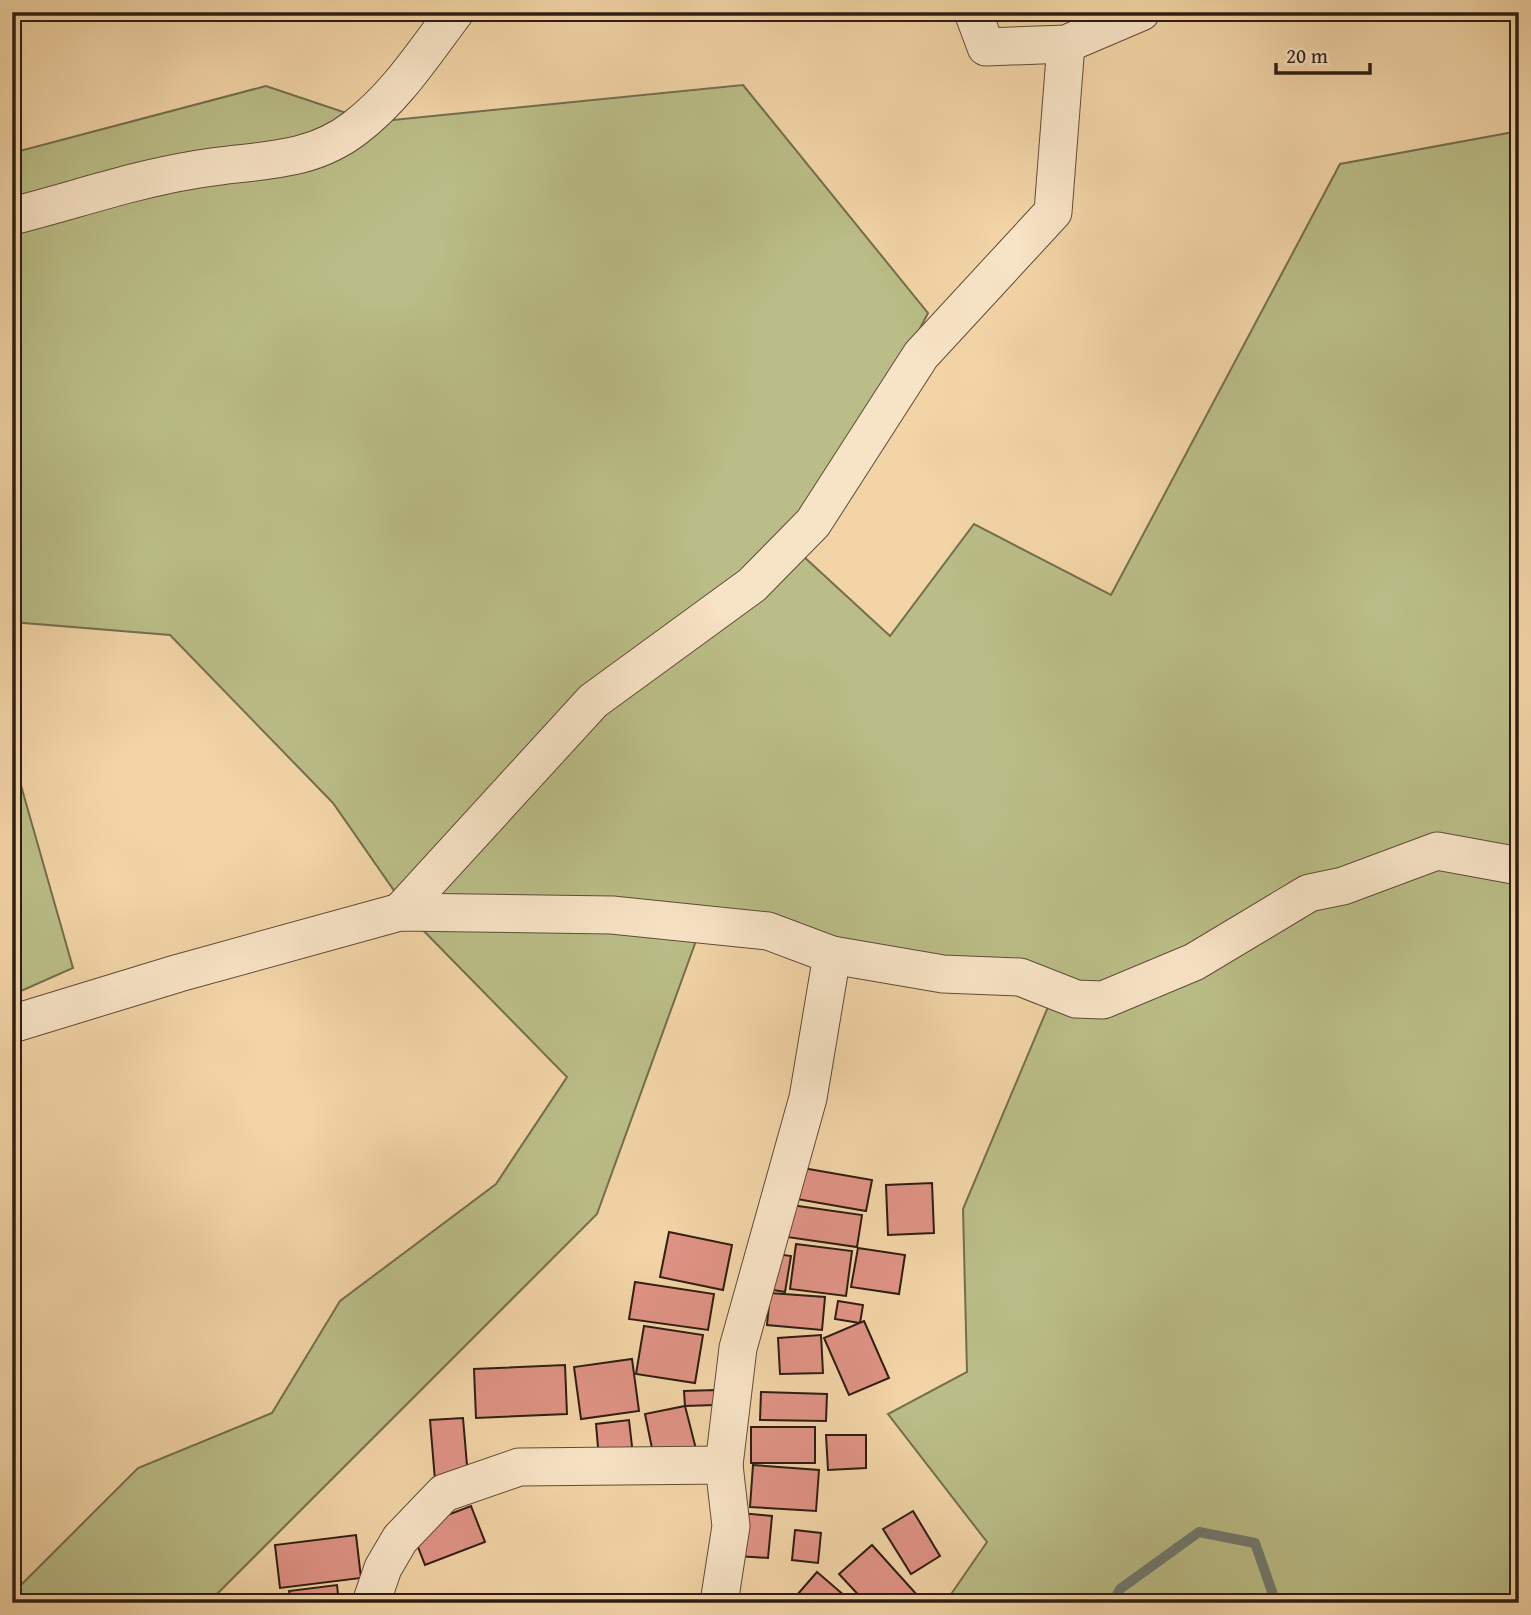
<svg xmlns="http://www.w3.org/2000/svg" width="1531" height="1615" font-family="'Gentium Book Plus',serif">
<rect width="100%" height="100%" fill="#f2d4a6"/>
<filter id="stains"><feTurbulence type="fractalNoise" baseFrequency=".00286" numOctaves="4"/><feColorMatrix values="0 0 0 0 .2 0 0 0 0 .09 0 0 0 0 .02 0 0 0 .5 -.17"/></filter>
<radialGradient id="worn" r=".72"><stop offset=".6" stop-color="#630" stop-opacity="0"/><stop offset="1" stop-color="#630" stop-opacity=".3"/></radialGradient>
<g fill="#babd87" stroke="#746e4d" stroke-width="2">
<path d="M 743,85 L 928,313 L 802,555 L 890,636 L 974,524 L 1111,595 L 1340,164 L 1519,131 L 1519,1603 L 945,1603 L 987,1542 L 888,1414 L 967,1372 L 963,1209 L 1053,995 L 697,938 L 597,1214 L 208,1603 L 12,1603 L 12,1594 L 138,1468 L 272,1413 L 340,1301 L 496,1184 L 567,1077 L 418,925 L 333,803 L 170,635 L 12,622 L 12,153 L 266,86 L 373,122 Z"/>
<path d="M 12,754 L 73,968 L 12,995 Z"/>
</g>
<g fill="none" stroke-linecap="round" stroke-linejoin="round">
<path stroke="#707a70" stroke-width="10" d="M 1113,1603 L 1120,1589 L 1199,1532 L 1255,1543 L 1276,1603"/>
</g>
<g fill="#e09385" stroke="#2f1e13" stroke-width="2">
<path d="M 797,1167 L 872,1180 L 866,1211 L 791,1198 Z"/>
<path d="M 932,1183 L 934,1233 L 888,1235 L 886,1185 Z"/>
<path d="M 791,1205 L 862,1215 L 857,1247 L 787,1237 Z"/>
<path d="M 669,1232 L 732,1245 L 723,1290 L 660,1277 Z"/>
<path d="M 796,1244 L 852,1251 L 846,1296 L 790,1289 Z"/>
<path d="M 858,1248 L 905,1255 L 899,1294 L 851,1287 Z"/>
<path d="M 769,1253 L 791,1256 L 785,1292 L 762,1288 Z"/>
<path d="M 635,1282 L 714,1294 L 708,1330 L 629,1319 Z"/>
<path d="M 770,1293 L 825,1297 L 822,1330 L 767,1325 Z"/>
<path d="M 838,1301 L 863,1305 L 860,1323 L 835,1319 Z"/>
<path d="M 864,1321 L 889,1378 L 849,1395 L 824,1338 Z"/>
<path d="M 644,1326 L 703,1335 L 695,1383 L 636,1374 Z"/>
<path d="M 821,1335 L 823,1373 L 780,1374 L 778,1338 Z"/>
<path d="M 632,1359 L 639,1411 L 581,1419 L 574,1367 Z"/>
<path d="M 565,1365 L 567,1414 L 476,1418 L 474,1369 Z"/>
<path d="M 715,1390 L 715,1405 L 685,1406 L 684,1391 Z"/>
<path d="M 761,1392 L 827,1394 L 826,1421 L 760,1420 Z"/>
<path d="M 685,1406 L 696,1449 L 654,1458 L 645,1414 Z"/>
<path d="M 463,1418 L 468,1477 L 435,1480 L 430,1420 Z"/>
<path d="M 629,1420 L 633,1455 L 599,1459 L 596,1424 Z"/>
<rect x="751" y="1427" width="64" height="36"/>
<path d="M 826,1435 L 866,1435 L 866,1468 L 828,1470 Z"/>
<path d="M 753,1465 L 819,1470 L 816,1511 L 750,1507 Z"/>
<path d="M 471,1506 L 485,1542 L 425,1565 L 411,1529 Z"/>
<path d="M 913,1511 L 940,1556 L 911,1574 L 883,1529 Z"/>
<path d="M 741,1513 L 772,1516 L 768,1558 L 737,1556 Z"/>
<path d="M 795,1530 L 821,1533 L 818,1563 L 792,1560 Z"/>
<path d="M 356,1535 L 361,1578 L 280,1588 L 275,1545 Z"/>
<path d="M 872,1545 L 918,1596 L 911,1603 L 866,1603 L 839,1574 Z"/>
<path d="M 817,1572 L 853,1603 L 790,1603 Z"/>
<path d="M 337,1585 L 339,1603 L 291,1603 L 289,1591 Z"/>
</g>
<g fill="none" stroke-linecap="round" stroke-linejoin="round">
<defs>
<g id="minor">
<path d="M 973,12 L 986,47 L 1066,44 L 1141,12"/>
<path d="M 12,216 C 72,201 132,180 193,170 C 250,159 306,166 355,128 C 396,97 424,53 455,12"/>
<path d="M 400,912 L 593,701 L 752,585 L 813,523 L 921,355 L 1053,212 L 1066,44"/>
<path d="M 12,1024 L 179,973 L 400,912 L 612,915 L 768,931 L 832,955 L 943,974 L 1020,977 L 1076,999 L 1103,1000 L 1194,962 L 1309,893 L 1343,886 L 1437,851 L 1519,866"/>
<path d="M 371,1603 L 383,1568 L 400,1539 L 444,1493 L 519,1467 L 724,1465"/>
<path d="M 719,1603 L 731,1526 L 724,1465 L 738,1348 L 808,1098 L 832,955"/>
</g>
</defs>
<use href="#minor" stroke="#604c38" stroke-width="39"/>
<use href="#minor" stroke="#f7e3c5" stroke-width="37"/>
</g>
<rect width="1531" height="1615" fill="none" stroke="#f2d4a6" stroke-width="42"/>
<rect x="14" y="14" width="1503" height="1587" fill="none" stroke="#2f1e13" stroke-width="3.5"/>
<rect x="21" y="21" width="1489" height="1573" fill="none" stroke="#2f1e13" stroke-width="2"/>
<path d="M1276 63v10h94v-10" fill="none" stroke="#2f1e13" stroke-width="3.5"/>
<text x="1286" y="63" font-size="21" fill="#2f1e13" stroke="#f7e3c5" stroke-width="5" paint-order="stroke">20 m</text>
<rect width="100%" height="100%" filter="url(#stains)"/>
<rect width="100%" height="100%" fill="url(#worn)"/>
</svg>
